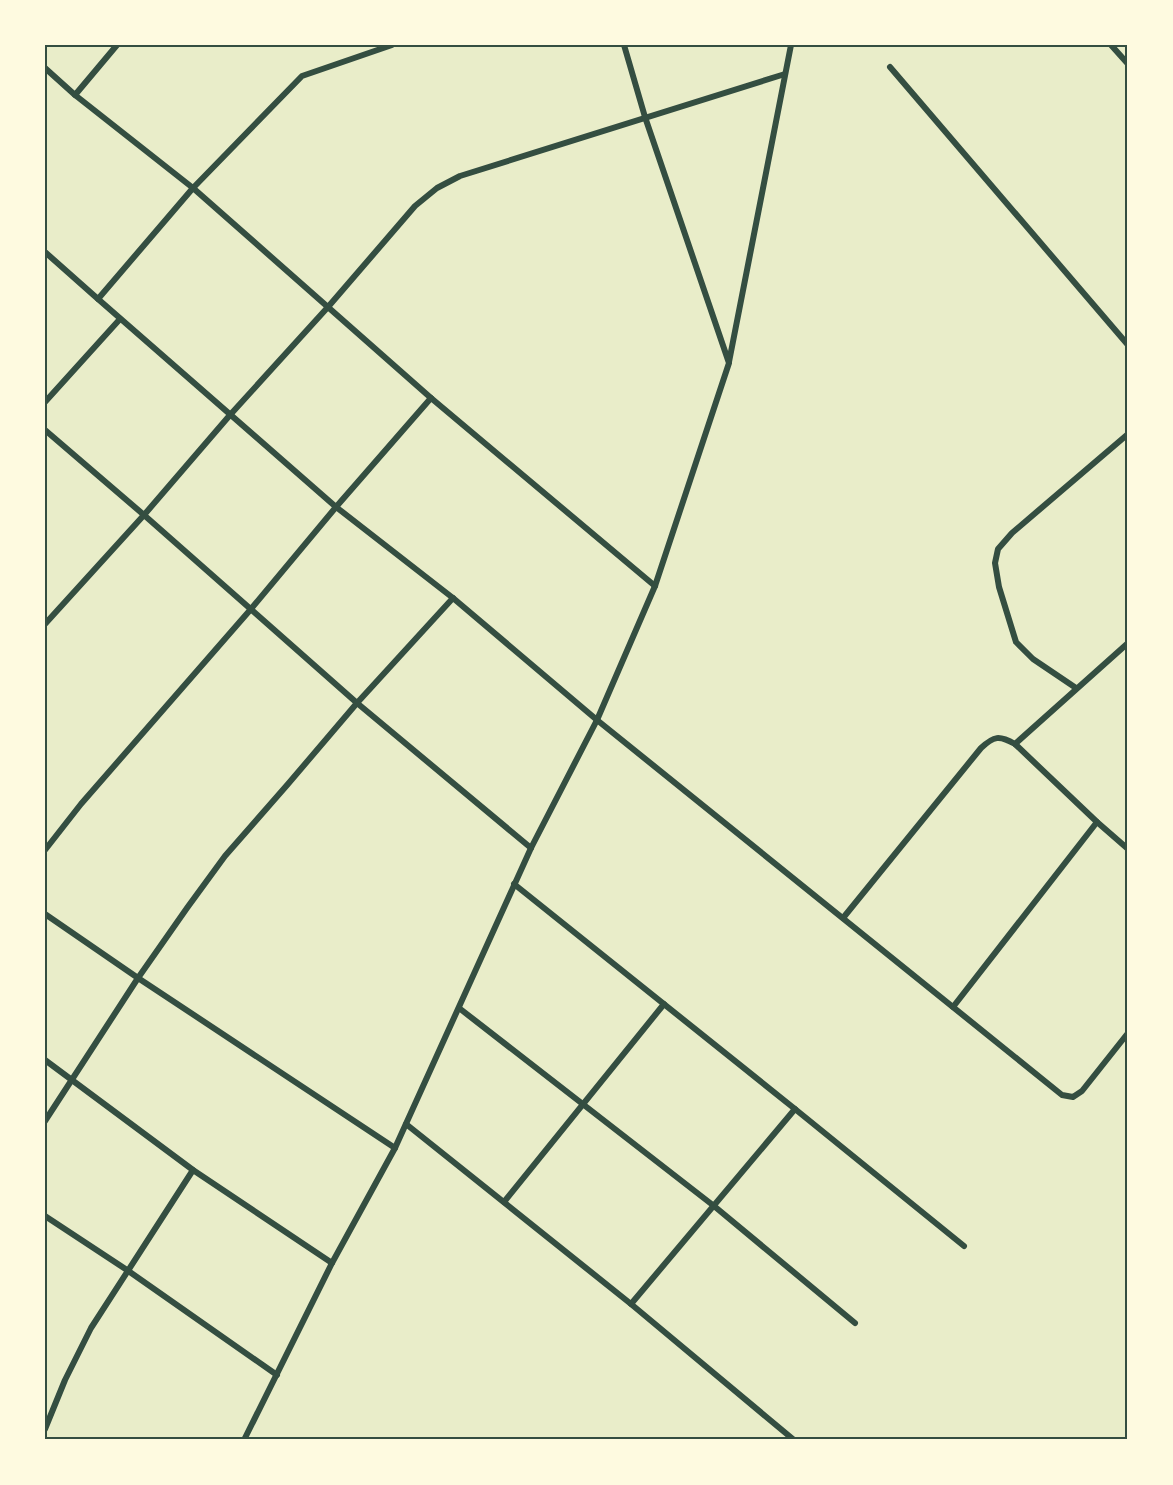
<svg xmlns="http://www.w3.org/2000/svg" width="1173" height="1485" font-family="'PT Sans Narrow',sans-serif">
<rect width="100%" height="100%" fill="#e9edc9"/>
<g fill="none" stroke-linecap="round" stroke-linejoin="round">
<g stroke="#344e41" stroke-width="6">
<path d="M 392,45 L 302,76 L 193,188 L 98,299 L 336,507 L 453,598 L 597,720 L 1062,1095 L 1073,1097 L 1082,1091 L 1128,1033"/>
<path d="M 1111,45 L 1128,64"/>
<path d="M 890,67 L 1128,345"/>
<path d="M 45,68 L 75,95 L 117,45"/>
<path d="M 75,95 L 193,188 L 431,398 L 655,586"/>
<path d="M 45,252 L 98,299"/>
<path d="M 729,362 L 791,45"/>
<path d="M 45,402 L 120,319"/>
<path d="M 45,430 L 144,515 L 357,703 L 531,848"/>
<path d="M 45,624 L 144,515 L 230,415 L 328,307 L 415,206 L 437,188 L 460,176 L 785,74"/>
<path d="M 1076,688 L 1033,659 L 1016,642 L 999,587 L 995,563 L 998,549 L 1012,533 L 1128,434"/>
<path d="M 1015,744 L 1128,643"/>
<path d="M 45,850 L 81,804 L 251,609 L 336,507 L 431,398"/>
<path d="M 514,884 L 795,1109 L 964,1246"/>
<path d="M 45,914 L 138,978 L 395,1148"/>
<path d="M 843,918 L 981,748 C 994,736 999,735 1015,744 L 1097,822 L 1128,849"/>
<path d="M 953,1007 L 1097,822"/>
<path d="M 459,1008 L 714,1206 L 855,1323"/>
<path d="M 45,1060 L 193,1170 L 332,1263"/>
<path d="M 45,1121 L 138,978 L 187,908 L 225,856 L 288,784 L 357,703 L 453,598"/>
<path d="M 406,1124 L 631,1304 L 794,1440"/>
<path d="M 504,1202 L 664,1004"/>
<path d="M 45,1216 L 127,1270 L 277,1375"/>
<path d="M 631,1304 L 795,1109"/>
<path d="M 45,1429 L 65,1380 L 91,1328 L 193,1170"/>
<path d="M 244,1440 L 332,1263 L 395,1148 L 531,848 L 597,720 L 655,586 L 729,363 L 645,117 L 624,45"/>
</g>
</g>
<rect width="1173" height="1485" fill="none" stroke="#fefae0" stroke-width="93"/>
<rect x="46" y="46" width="1080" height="1392" fill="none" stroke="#344e41" stroke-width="2"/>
</svg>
